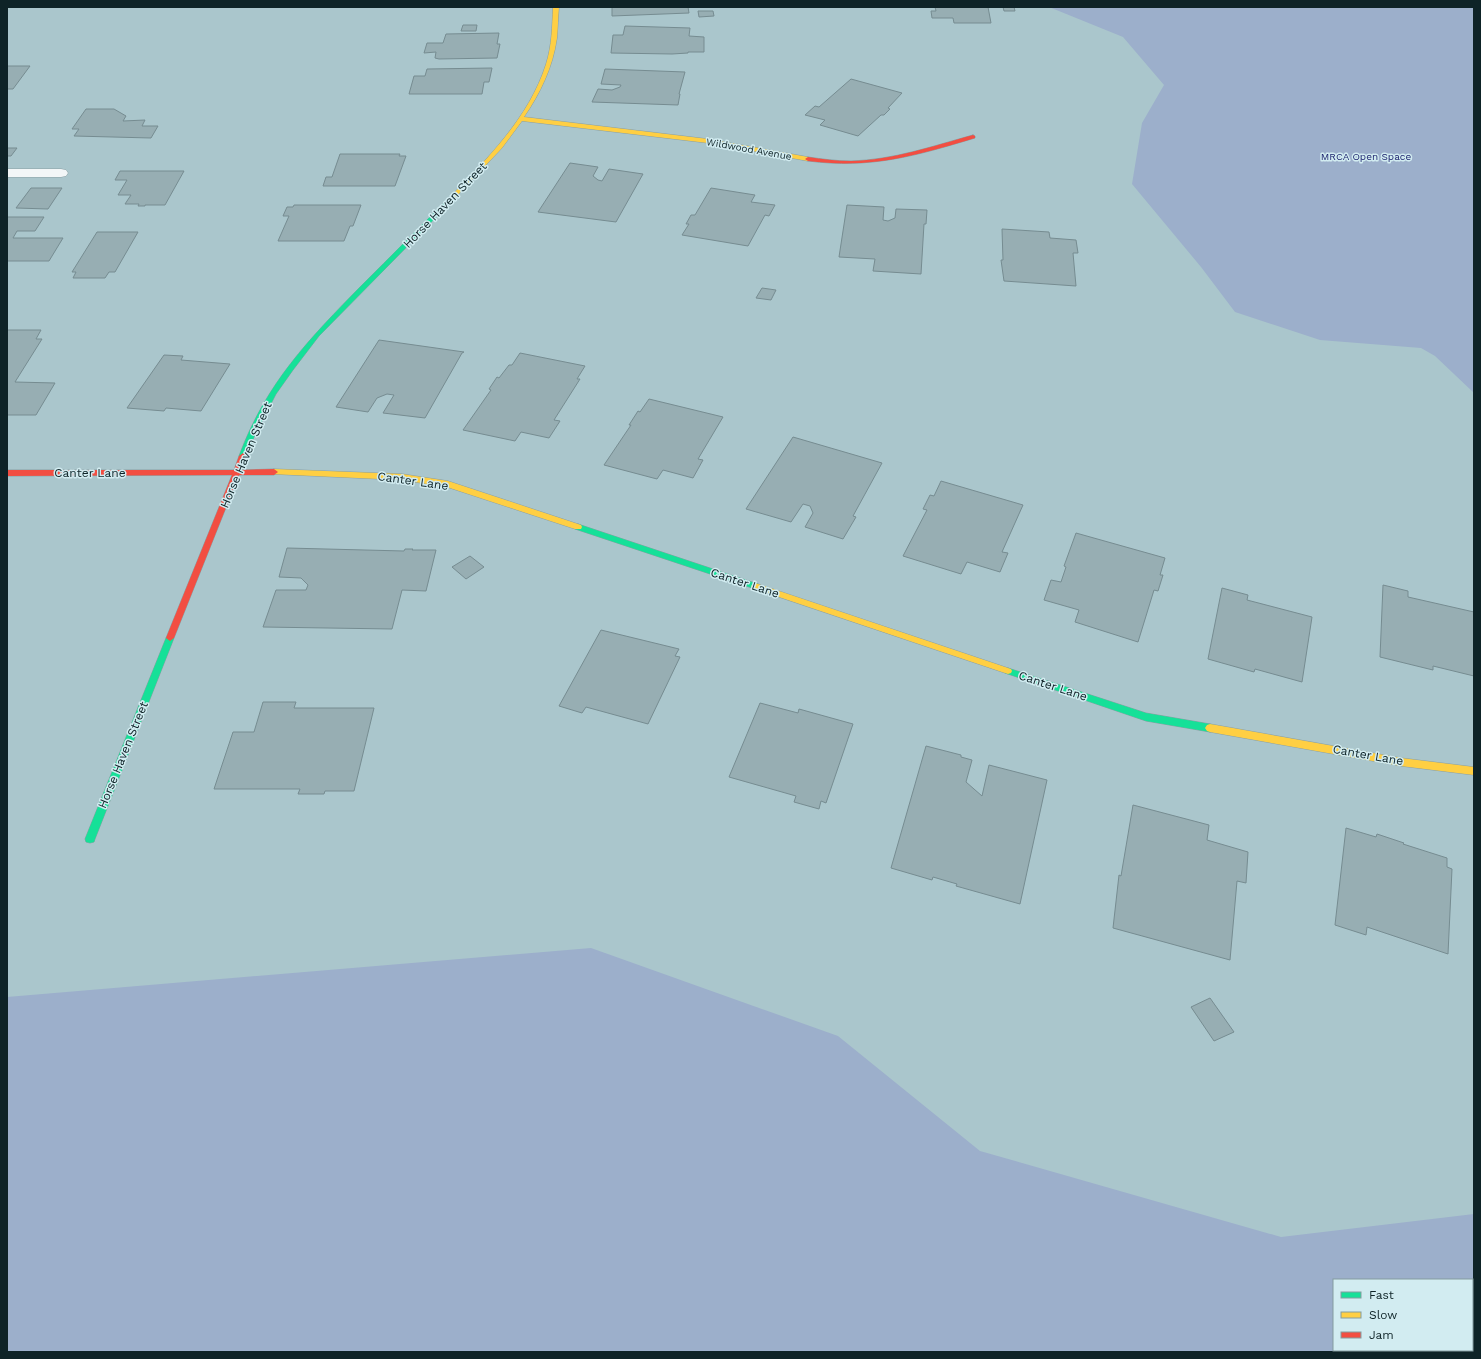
<svg xmlns="http://www.w3.org/2000/svg" width="1481" height="1359" font-family="'Work Sans',sans-serif">
<rect width="100%" height="100%" fill="#aac6cc"/>
<g fill="#9cafcb" fill-rule="evenodd">
<path d="M 1049,7 L 1474,7 L 1474,393 L 1435,356 L 1421,348 L 1320,340 L 1235,312 L 1201,267 L 1132,184 L 1142,123 L 1164,85 L 1123,37 Z"/>
<path d="M 591,948 L 838,1036 L 980,1151 L 1281,1237 L 1474,1214 L 1474,1352 L 7,1352 L 7,997 ZM 1334,1280 L 1472,1280 L 1472,1350 L 1334,1350 Z"/>
</g>
<g fill="#97aeb3" stroke="#768c91">
<path d="M 612,7 L 688,7 L 689,13 L 612,16 Z"/>
<path d="M 935,7 L 988,7 L 991,23 L 954,23 L 953,18 L 932,18 L 931,11 L 936,11 Z"/>
<path d="M 1003,7 L 1014,7 L 1015,11 L 1004,11 Z"/>
<path d="M 698,11 L 713,11 L 714,16 L 699,17 Z"/>
<path d="M 463,25 L 477,25 L 476,31 L 461,31 Z"/>
<path d="M 625,26 L 690,28 L 689,36 L 704,37 L 704,52 L 688,52 L 688,53 L 672,54 L 611,53 L 613,35 L 623,35 Z"/>
<path d="M 499,33 L 497,44 L 500,44 L 497,58 L 439,59 L 435,58 L 436,52 L 424,53 L 427,43 L 443,43 L 446,34 Z"/>
<path d="M 7,66 L 30,66 L 13,89 L 7,89 Z"/>
<path d="M 492,68 L 489,82 L 484,82 L 482,94 L 409,94 L 414,76 L 425,76 L 427,69 Z"/>
<path d="M 605,69 L 685,72 L 679,94 L 680,94 L 678,105 L 592,102 L 598,89 L 612,90 L 620,87 L 621,85 L 601,84 Z"/>
<path d="M 851,79 L 902,93 L 888,108 L 890,109 L 884,115 L 881,115 L 858,136 L 820,125 L 825,120 L 805,115 L 815,106 L 819,107 Z"/>
<path d="M 86,109 L 114,109 L 126,116 L 123,121 L 145,120 L 142,126 L 158,126 L 151,138 L 74,136 L 79,129 L 72,129 Z"/>
<path d="M 7,148 L 17,148 L 11,156 L 7,156 Z"/>
<path d="M 340,154 L 400,154 L 399,156 L 406,156 L 395,186 L 323,186 L 326,177 L 332,177 Z"/>
<path d="M 570,163 L 598,167 L 593,176 L 598,180 L 602,181 L 609,169 L 643,174 L 616,222 L 538,212 Z"/>
<path d="M 120,171 L 184,171 L 165,205 L 145,205 L 145,206 L 138,206 L 139,204 L 125,204 L 131,195 L 118,195 L 127,180 L 115,180 Z"/>
<path d="M 31,188 L 62,188 L 48,209 L 16,208 Z"/>
<path d="M 711,188 L 755,195 L 751,202 L 775,205 L 769,216 L 765,215 L 748,246 L 682,235 L 689,224 L 686,224 L 691,215 L 695,215 Z"/>
<path d="M 294,205 L 361,205 L 353,226 L 350,226 L 344,241 L 278,241 L 289,216 L 283,216 L 287,207 L 293,207 Z"/>
<path d="M 847,205 L 884,207 L 883,220 L 888,221 L 895,218 L 896,209 L 927,210 L 926,224 L 924,224 L 921,274 L 873,271 L 875,259 L 839,257 Z"/>
<path d="M 7,217 L 44,217 L 35,231 L 17,231 L 13,238 L 63,238 L 49,261 L 7,261 Z"/>
<path d="M 1002,229 L 1049,232 L 1050,238 L 1076,240 L 1078,253 L 1073,253 L 1076,286 L 1004,281 L 1001,260 L 1003,260 Z"/>
<path d="M 97,232 L 138,232 L 115,272 L 109,272 L 105,278 L 73,278 L 76,272 L 72,272 Z"/>
<path d="M 762,288 L 776,290 L 771,300 L 756,298 Z"/>
<path d="M 7,330 L 41,330 L 36,339 L 42,339 L 15,382 L 55,383 L 36,415 L 7,415 Z"/>
<path d="M 379,340 L 464,352 L 462,353 L 425,418 L 383,413 L 394,395 L 387,394 L 377,398 L 368,412 L 336,407 Z"/>
<path d="M 520,353 L 585,366 L 577,379 L 580,379 L 554,420 L 560,421 L 549,438 L 521,432 L 515,441 L 463,430 L 491,390 L 489,389 L 497,377 L 499,378 L 509,365 L 512,365 Z"/>
<path d="M 164,355 L 183,356 L 181,360 L 230,364 L 201,411 L 166,408 L 164,411 L 127,408 Z"/>
<path d="M 649,399 L 723,417 L 698,459 L 703,460 L 693,478 L 663,470 L 657,479 L 604,465 L 631,425 L 629,425 L 638,411 L 640,412 Z"/>
<path d="M 793,437 L 882,463 L 853,516 L 856,517 L 843,539 L 805,527 L 813,513 L 810,506 L 803,504 L 791,522 L 746,509 Z"/>
<path d="M 941,481 L 1023,505 L 1002,552 L 1008,553 L 1000,572 L 967,562 L 961,574 L 903,556 L 927,510 L 923,509 L 930,495 L 934,496 Z"/>
<path d="M 1076,533 L 1165,558 L 1160,575 L 1163,575 L 1158,591 L 1154,590 L 1138,642 L 1075,622 L 1079,610 L 1044,600 L 1051,580 L 1061,582 L 1066,567 L 1064,566 Z"/>
<path d="M 287,548 L 404,551 L 405,549 L 413,549 L 412,550 L 436,550 L 426,591 L 402,590 L 392,629 L 263,627 L 276,590 L 306,590 L 308,585 L 301,578 L 279,577 Z"/>
<path d="M 470,556 L 484,567 L 466,579 L 452,567 Z"/>
<path d="M 1383,585 L 1408,591 L 1408,597 L 1474,612 L 1474,676 L 1433,666 L 1433,670 L 1380,657 Z"/>
<path d="M 1222,588 L 1248,595 L 1247,600 L 1312,617 L 1302,682 L 1255,669 L 1254,672 L 1208,659 Z"/>
<path d="M 601,630 L 679,649 L 675,656 L 680,657 L 648,724 L 586,707 L 582,713 L 559,706 Z"/>
<path d="M 263,702 L 296,702 L 294,708 L 374,708 L 354,791 L 325,791 L 324,794 L 298,794 L 300,789 L 214,789 L 233,732 L 254,732 Z"/>
<path d="M 760,703 L 798,713 L 799,709 L 853,724 L 826,803 L 821,801 L 819,809 L 794,802 L 796,796 L 729,777 Z"/>
<path d="M 926,746 L 961,755 L 961,757 L 972,760 L 966,782 L 982,796 L 989,765 L 1047,780 L 1020,904 L 956,886 L 957,884 L 933,877 L 932,880 L 891,868 Z"/>
<path d="M 1133,805 L 1209,825 L 1207,840 L 1248,852 L 1246,883 L 1237,881 L 1230,960 L 1113,928 L 1119,875 L 1121,876 Z"/>
<path d="M 1346,828 L 1376,837 L 1377,834 L 1404,843 L 1403,844 L 1447,858 L 1447,867 L 1452,869 L 1448,954 L 1367,927 L 1366,935 L 1335,925 Z"/>
<path d="M 1210,998 L 1234,1032 L 1214,1041 L 1191,1007 Z"/>
</g>
<g fill="none" stroke-linecap="round" stroke-linejoin="round">
<defs>
<path id="lane" d="M 7,169 L 61,169 L 66,170 L 68,173 L 66,176 L 61,177 L 7,177 Z"/>
<g id="fast">
<path d="M 448,199 L 453,200 L 319,336 L 293,370 L 276,394 L 254,437 L 247,456 L 246,458 L 240,458 L 239,456 C 266,383 309,339 362,285 C 391,256 419,228 448,199 Z"/>
<path d="M 578,524 L 758,584 L 759,586 L 755,589 L 575,529 L 574,527 Z"/>
<path d="M 170,635 L 174,638 L 95,839 L 94,842 L 90,843 L 86,842 L 85,839 L 166,638 Z"/>
<path d="M 1008,668 L 1146,713 L 1210,724 L 1213,725 L 1215,728 L 1213,731 L 1210,732 L 1146,721 L 1005,673 L 1004,671 L 1005,669 Z"/>
</g>
<g id="slow">
<path d="M 553,7 L 559,7 C 558,17 558,28 557,38 C 553,67 540,94 524,117 L 708,139 L 808,157 L 811,159 L 808,161 L 708,143 L 522,121 L 502,148 L 452,201 L 448,201 L 448,199 C 486,160 529,118 546,64 C 552,45 552,27 553,7 Z"/>
<path d="M 274,469 L 402,474 L 448,481 L 581,525 L 582,527 L 581,529 L 575,529 L 447,487 L 402,480 L 271,474 L 270,472 Z"/>
<path d="M 755,583 L 1011,669 L 1012,671 L 1011,673 L 1008,674 L 752,588 L 751,586 Z"/>
<path d="M 1210,724 L 1401,758 L 1474,767 L 1474,775 L 1401,766 L 1210,732 L 1207,731 L 1205,728 L 1207,725 Z"/>
</g>
<g id="jam">
<path d="M 973,135 L 975,136 L 975,138 C 915,156 871,169 808,161 L 805,159 L 808,157 C 822,159 836,161 851,161 C 893,160 933,146 973,135 Z"/>
<path d="M 243,453 L 247,456 L 241,470 L 274,469 L 278,472 L 274,475 L 239,475 L 174,638 L 170,641 L 166,638 L 232,475 L 7,476 L 7,470 L 234,470 L 239,456 Z"/>
</g>
</defs>
<use href="#lane" stroke="#8aa0a4" stroke-width="1"/>
<use href="#fast" stroke="#8aa0a4" stroke-width="1"/>
<use href="#slow" stroke="#8aa0a4" stroke-width="1"/>
<use href="#jam" stroke="#8aa0a4" stroke-width="1"/>
<use href="#lane" fill="#f2f6f7" fill-rule="evenodd"/>
<use href="#fast" fill="#16e098" fill-rule="evenodd"/>
<use href="#slow" fill="#ffcf43" fill-rule="evenodd"/>
<use href="#jam" fill="#f24e42" fill-rule="evenodd"/>
</g>
<g text-anchor="middle" dominant-baseline="central" stroke-width="3" stroke-linejoin="round" paint-order="stroke">
<g font-size="10" fill="#0e2327" stroke="#d2ecf1">
<text transform="translate(749 149) rotate(10)">Wildwood Avenue</text>
</g>
<g font-size="10" fill="#1c226d" stroke="#d2ecf1">
<text x="1366" y="156">MRCA Open Space</text>
</g>
<g font-size="12" fill="#0e2327" stroke="#d2ecf1">
<text transform="translate(445 205) rotate(-46)">Horse Haven Street</text>
<text transform="translate(246 455) rotate(-67)">Horse Haven Street</text>
<text x="90" y="473">Canter Lane</text>
<text transform="translate(413 481) rotate(8)">Canter Lane</text>
<text transform="translate(745 583) rotate(18)">Canter Lane</text>
<text transform="translate(1053 686) rotate(18)">Canter Lane</text>
<text transform="translate(123 755) rotate(-68)">Horse Haven Street</text>
<text transform="translate(1368 755) rotate(10)">Canter Lane</text>
</g>
</g>
<rect width="1481" height="1359" fill="none" stroke="#0e2327" stroke-width="16"/>
<rect x="1333" y="1279" width="140" height="72" fill="#d2ecf1" stroke="#849ca0"/>
<rect x="1341" y="1292" width="20" height="6" fill="#16e098" stroke="#849ca0"/>
<text x="1369" y="1299" font-size="12" fill="#0e2327">Fast</text>
<rect x="1341" y="1312" width="20" height="6" fill="#ffcf43" stroke="#849ca0"/>
<text x="1369" y="1319" font-size="12" fill="#0e2327">Slow</text>
<rect x="1341" y="1332" width="20" height="6" fill="#f24e42" stroke="#849ca0"/>
<text x="1369" y="1339" font-size="12" fill="#0e2327">Jam</text>
</svg>
